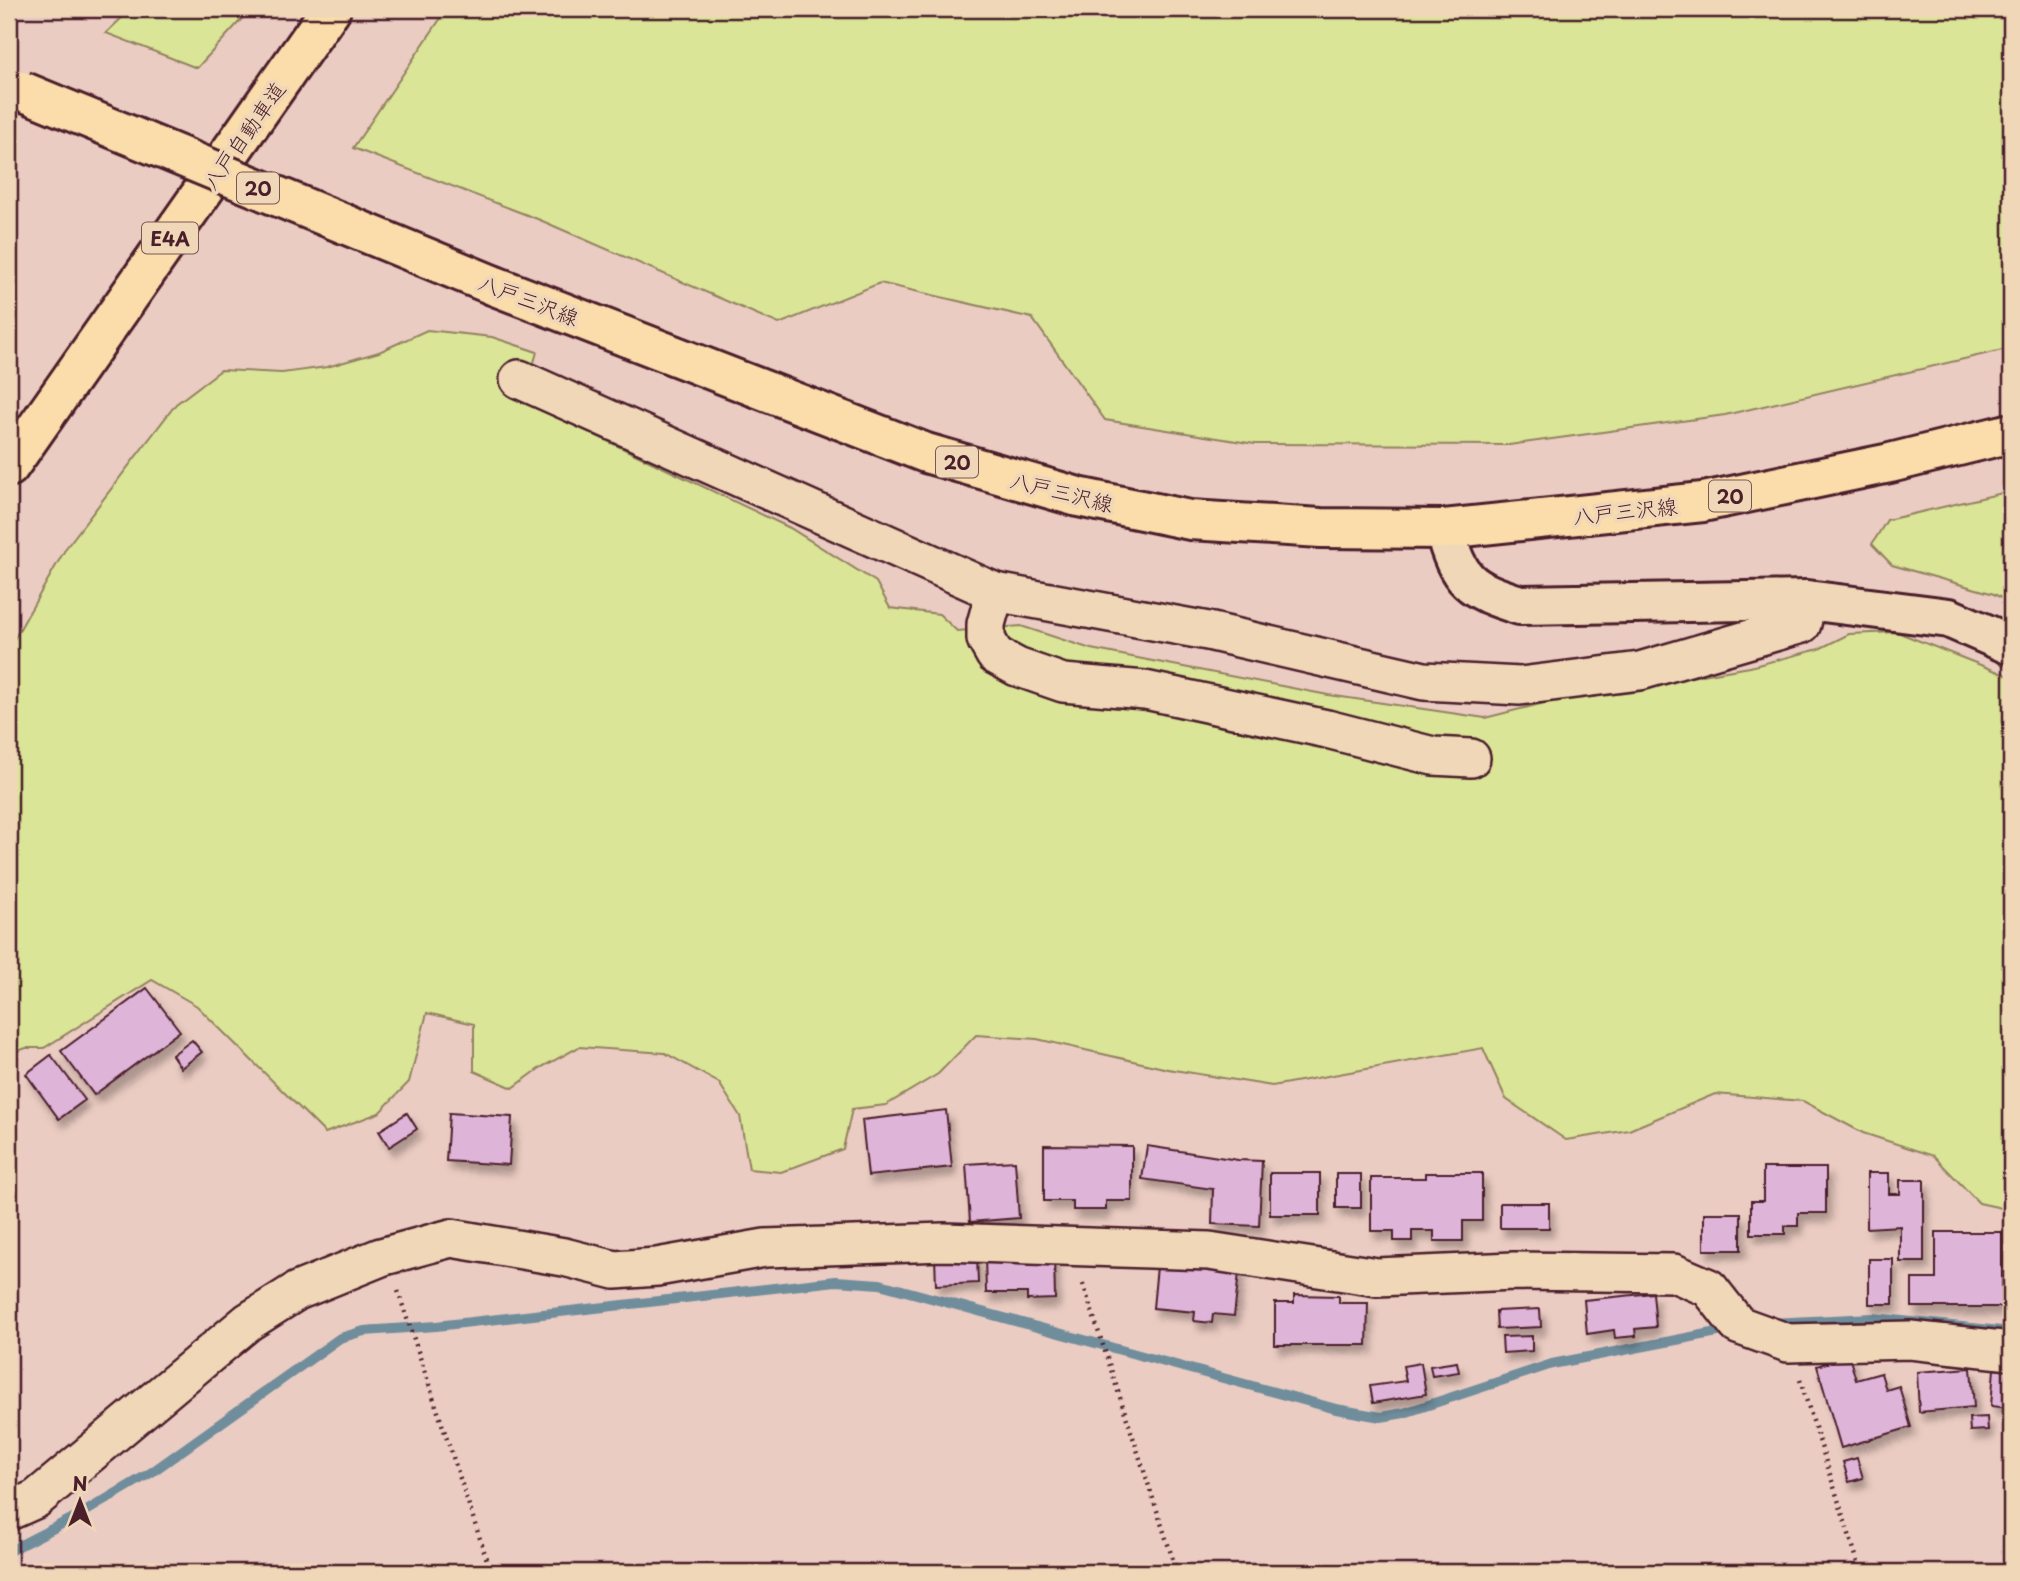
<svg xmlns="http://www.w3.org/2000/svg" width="2020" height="1581" font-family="'Playpen Sans','Klee One',sans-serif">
<defs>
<filter id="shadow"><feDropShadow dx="4.5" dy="8" stdDeviation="3.5" flood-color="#0004"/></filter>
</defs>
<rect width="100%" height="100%" fill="#ebccc2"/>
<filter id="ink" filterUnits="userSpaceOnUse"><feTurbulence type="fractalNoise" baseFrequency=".0143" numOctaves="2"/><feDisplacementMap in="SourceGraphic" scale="14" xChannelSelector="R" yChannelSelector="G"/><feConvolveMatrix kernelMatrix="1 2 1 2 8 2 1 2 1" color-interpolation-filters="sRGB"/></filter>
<g filter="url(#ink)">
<g fill="#dae597" stroke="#928261" stroke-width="2">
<path d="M 131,9 L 251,9 L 197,68 L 106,33 Z"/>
<path d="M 447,9 L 2011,9 L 2011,348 L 1725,415 L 1509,445 L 1255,444 L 1105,420 L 1032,318 L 880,283 L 779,324 L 540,220 L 353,148 Z"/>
<path d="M 427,330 L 492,337 L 537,352 L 523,401 L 790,528 L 876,582 L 890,608 L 939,614 L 957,631 L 1021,626 L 1091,649 L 1328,695 L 1485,718 L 1560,699 L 1750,667 L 1819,649 L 1849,634 L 1897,632 L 2011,677 L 2011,1210 L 1979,1203 L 1934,1156 L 1863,1133 L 1803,1101 L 1715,1094 L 1629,1130 L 1566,1140 L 1506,1099 L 1483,1048 L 1272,1086 L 1168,1069 L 1037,1039 L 976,1035 L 938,1074 L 886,1105 L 852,1109 L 843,1149 L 781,1172 L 749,1169 L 740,1116 L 719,1083 L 665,1053 L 579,1047 L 540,1068 L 513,1088 L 474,1071 L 474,1024 L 427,1013 L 409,1082 L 379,1113 L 325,1133 L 197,1006 L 152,980 L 44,1048 L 26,1048 L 9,1054 L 9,648 L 66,548 L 176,404 L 221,370 L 282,373 L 327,367 L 379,352 Z"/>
<path d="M 2011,491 L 2011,603 L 1994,594 L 1892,565 L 1872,544 L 1887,520 Z"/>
</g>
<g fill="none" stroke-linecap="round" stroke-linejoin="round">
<g stroke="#6f8d9c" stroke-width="10">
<path d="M 1770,1323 L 1873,1318 L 2011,1332"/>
<path d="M 9,1551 L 83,1513 L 152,1472 L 340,1338 L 364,1331 L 436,1326 L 836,1281 L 880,1284 L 1336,1409 L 1381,1417 L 1404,1413 L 1552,1364 L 1733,1329"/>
</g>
</g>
<g fill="#dfb4d9" stroke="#4a1f2b" stroke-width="2" filter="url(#shadow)">
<path d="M 147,988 L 180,1031 L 94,1095 L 61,1051 Z"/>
<path d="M 192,1040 L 202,1052 L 181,1068 L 172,1055 Z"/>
<path d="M 51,1055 L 85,1100 L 59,1119 L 26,1074 Z"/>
<path d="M 946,1110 L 952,1167 L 868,1176 L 862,1120 Z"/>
<path d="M 407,1113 L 417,1129 L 389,1147 L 379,1131 Z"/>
<path d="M 449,1113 L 512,1117 L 509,1165 L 446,1161 Z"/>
<path d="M 1044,1145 L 1132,1146 L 1132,1201 L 1106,1201 L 1106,1210 L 1073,1210 L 1073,1201 L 1044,1201 Z"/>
<path d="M 1147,1146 L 1238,1160 L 1262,1161 L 1259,1226 L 1212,1224 L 1213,1189 L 1142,1179 Z"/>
<path d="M 1015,1161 L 1019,1218 L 970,1222 L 966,1164 Z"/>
<path d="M 1763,1168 L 1826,1168 L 1826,1213 L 1798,1213 L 1798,1226 L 1785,1226 L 1785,1234 L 1751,1234 L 1751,1201 L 1763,1201 Z"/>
<rect x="1270" y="1173" width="50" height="42"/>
<path d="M 1425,1173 L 1482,1173 L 1482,1221 L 1463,1221 L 1463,1241 L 1434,1241 L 1434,1231 L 1412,1231 L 1412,1241 L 1394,1241 L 1394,1231 L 1371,1231 L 1371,1178 L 1425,1178 Z"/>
<path d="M 1867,1173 L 1889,1173 L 1889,1194 L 1900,1194 L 1900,1180 L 1924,1180 L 1924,1262 L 1900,1262 L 1900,1226 L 1867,1228 Z"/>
<rect x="1336" y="1174" width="25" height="34"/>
<rect x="1500" y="1203" width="49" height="25"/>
<rect x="1704" y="1213" width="37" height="37"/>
<path d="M 1936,1232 L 2002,1232 L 2002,1307 L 1912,1307 L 1912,1279 L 1936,1279 Z"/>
<path d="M 1054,1255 L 1055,1299 L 1027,1300 L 1027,1293 L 986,1293 L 985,1257 Z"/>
<path d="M 1158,1256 L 1240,1264 L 1234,1316 L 1213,1314 L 1212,1323 L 1194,1321 L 1195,1312 L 1153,1308 Z"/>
<path d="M 935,1257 L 977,1257 L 978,1283 L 936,1285 Z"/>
<rect x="1869" y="1259" width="24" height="45"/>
<path d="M 1653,1293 L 1656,1327 L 1635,1329 L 1636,1336 L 1615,1338 L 1614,1330 L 1587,1334 L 1584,1300 Z"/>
<path d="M 1294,1295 L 1339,1296 L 1339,1303 L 1368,1303 L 1367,1345 L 1275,1345 L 1275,1303 L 1294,1303 Z"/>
<path d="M 1540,1309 L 1541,1327 L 1497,1329 L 1496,1311 Z"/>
<path d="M 1532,1336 L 1532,1351 L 1503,1353 L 1502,1337 Z"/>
<path d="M 1849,1356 L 1856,1380 L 1881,1373 L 1886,1390 L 1899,1386 L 1911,1427 L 1841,1448 L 1817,1366 Z"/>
<path d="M 1457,1362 L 1459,1372 L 1432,1376 L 1430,1366 Z"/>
<path d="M 1421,1363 L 1426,1394 L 1373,1403 L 1370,1386 L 1406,1381 L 1403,1366 Z"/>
<path d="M 1971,1368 L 1974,1407 L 1919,1412 L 1917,1372 Z"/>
<path d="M 1994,1369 L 2011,1371 L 2011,1408 L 1991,1406 Z"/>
<path d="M 1987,1417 L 1988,1430 L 1970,1431 L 1969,1418 Z"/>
<path d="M 1857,1458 L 1863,1478 L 1849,1482 L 1843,1462 Z"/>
</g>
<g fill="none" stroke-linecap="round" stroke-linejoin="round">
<defs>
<g id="minor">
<path d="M 519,379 L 995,592 L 1208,631 L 1424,681 L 1520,686 L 1640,671 L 1802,624 L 1807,600"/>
<path d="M 995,592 L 986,624 L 986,639 L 995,655 L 1017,667 L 1063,683 L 1145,690 L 1327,729 L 1433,756 L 1471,758"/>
<path d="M 9,1511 L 36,1499 L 248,1322 L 297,1291 L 381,1257 L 451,1238 L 564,1257 L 615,1270 L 657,1267 L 765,1248 L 944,1242 L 1209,1251 L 1377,1277 L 1514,1271 L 1674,1273 L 1709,1288 L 1738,1325 L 1788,1343 L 1910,1340 L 2011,1351"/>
</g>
<path id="tertiary" d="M 1444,529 C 1459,582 1469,589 1520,605 L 1807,600 L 1949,618 L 2011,645"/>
<path id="primary" d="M 495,286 L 926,453 L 1078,497 L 1190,520 L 1321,528 L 1444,529 L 1703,502 L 1890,463 L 2011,433"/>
<path id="motorway" d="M 9,467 L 331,9"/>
</defs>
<use href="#minor" stroke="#4a1f2b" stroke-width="42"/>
<use href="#tertiary" stroke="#4a1f2b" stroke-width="44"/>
<use href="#primary" stroke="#4a1f2b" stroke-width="44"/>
<use href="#motorway" stroke="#4a1f2b" stroke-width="44"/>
<g stroke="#4a1f2b" stroke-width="4.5" stroke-dasharray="2 5" stroke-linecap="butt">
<path d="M 1083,1284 L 1177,1572"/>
<path d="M 398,1291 L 491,1572"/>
<path d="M 1800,1380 L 1861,1572"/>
</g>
<use href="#minor" stroke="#f0d7b8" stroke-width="37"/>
<use href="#tertiary" stroke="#f0d7b8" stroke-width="38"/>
<use href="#primary" stroke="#faddab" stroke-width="38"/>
<use href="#motorway" stroke="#faddab" stroke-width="38"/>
<defs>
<path id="primary-bridge" d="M 22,91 L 495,286"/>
</defs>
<use href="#primary-bridge" stroke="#4a1f2b" stroke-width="44" stroke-linecap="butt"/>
<use href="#primary-bridge" stroke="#faddab" stroke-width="38"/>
</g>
</g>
<g text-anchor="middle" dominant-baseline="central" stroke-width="7" stroke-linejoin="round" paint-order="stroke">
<g fill="#f0d7b8" stroke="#7c5655" stroke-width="2">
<rect x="237" y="172.5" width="42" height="31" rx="5"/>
<rect x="142" y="222.5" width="56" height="31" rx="5"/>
<rect x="936" y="446.5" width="42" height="31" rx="5"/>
<rect x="1709" y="480.5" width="42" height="31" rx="5"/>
</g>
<g font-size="19" font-weight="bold" fill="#4a1f2b">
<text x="258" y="188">20</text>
<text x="170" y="238">E4A</text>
<text x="957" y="462">20</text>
<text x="1730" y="496">20</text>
</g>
<g font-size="21" fill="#4a1f2b" stroke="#f0d7b8">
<text transform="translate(243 135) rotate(-55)">八戸自動車道</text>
<text transform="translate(529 299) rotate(21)">八戸三沢線</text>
<text transform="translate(1062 491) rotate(14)">八戸三沢線</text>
<text transform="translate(1625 510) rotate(-6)">八戸三沢線</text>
</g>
</g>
<rect width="2020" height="1581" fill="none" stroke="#f0d7b8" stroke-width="35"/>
<rect x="18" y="18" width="1985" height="1546" fill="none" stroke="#4a1f2b" stroke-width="2.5" filter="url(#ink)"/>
<g transform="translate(80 1501)" stroke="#f0d7b8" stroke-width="5" paint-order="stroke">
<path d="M0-5L12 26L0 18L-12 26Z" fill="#4a1f2b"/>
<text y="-10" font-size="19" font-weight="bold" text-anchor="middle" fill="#4a1f2b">N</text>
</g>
</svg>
